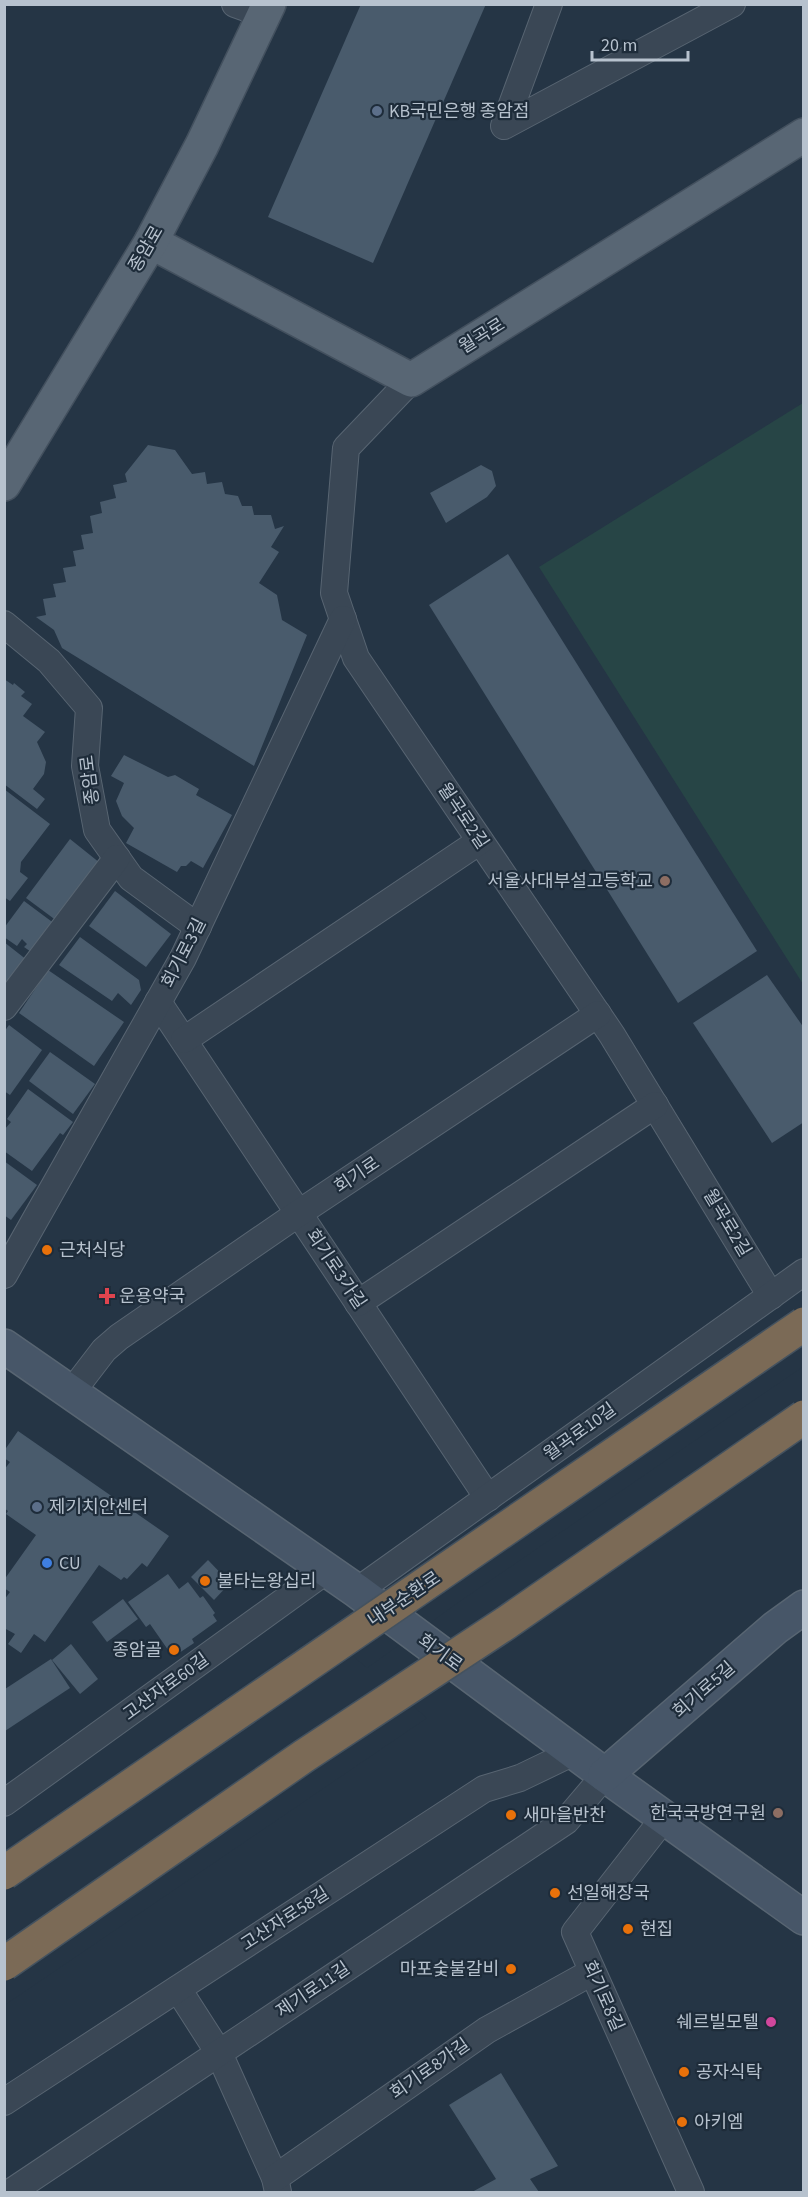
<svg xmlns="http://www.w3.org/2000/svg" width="808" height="2197" font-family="'Source Sans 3','Noto Sans KR',sans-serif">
<rect width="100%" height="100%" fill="#253545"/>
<path fill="#274546" d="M 803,403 L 804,403 L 803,984 L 539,567 Z"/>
<path fill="#253545" d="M 804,1366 L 804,1414 L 398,1693 L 427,1718 L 5,2005 L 5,1849 L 135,1761 L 323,1630 L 367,1668 L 459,1602 Z"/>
<g fill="#495b6c">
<path d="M 361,4 L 486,4 L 373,263 L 268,217 Z"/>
<path d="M 148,445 L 175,450 L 192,474 L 205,472 L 207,484 L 222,482 L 225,494 L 238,496 L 242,506 L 252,506 L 254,515 L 271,515 L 275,529 L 284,526 L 271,547 L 279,552 L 259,583 L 277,595 L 282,620 L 307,635 L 254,766 L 62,648 L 54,630 L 36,617 L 46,615 L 43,599 L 56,597 L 53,584 L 66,582 L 63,568 L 76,566 L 73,551 L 84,549 L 81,535 L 93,533 L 90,516 L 102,513 L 100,502 L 116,498 L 113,485 L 127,482 L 125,474 Z"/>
<path d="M 481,465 L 492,471 L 496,486 L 487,497 L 446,523 L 430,493 Z"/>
<path d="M 508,554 L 757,951 L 678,1003 L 429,605 Z"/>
<path d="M 4,679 L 13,685 L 14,683 L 25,692 L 21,696 L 32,704 L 23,716 L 45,732 L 37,742 L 46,762 L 44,774 L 33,789 L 45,799 L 37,809 L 4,784 Z"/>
<path d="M 124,755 L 168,777 L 175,775 L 199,789 L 196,795 L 232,815 L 203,868 L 191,861 L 186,866 L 181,866 L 177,872 L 126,843 L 134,828 L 122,816 L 116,801 L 124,783 L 111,776 Z"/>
<path d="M 4,789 L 50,824 L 21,862 L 20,872 L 28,878 L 10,901 L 4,897 Z"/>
<path d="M 70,839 L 100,863 L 57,921 L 26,898 Z"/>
<path d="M 115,891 L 171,934 L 146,967 L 89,926 Z"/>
<path d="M 24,901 L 59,927 L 37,956 L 24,947 L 27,944 L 22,939 L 17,946 L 4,937 L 4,928 Z"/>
<path d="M 80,937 L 139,980 L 141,990 L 131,1005 L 118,993 L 112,1001 L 59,965 Z"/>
<path d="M 4,942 L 32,964 L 4,994 L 5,975 Z"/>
<path d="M 48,970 L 124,1022 L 94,1066 L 19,1013 Z"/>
<path d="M 767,975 L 804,1028 L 804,1122 L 772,1143 L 693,1023 Z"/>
<path d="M 9,1025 L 42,1050 L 10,1095 L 4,1091 L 4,1032 Z"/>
<path d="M 50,1052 L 95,1084 L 73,1114 L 29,1081 Z"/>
<path d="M 28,1089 L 73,1122 L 63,1135 L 60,1133 L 32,1171 L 4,1151 L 4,1130 L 11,1122 L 7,1119 Z"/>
<path d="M 4,1161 L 37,1185 L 11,1220 L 4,1215 Z"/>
<path d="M 18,1431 L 169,1536 L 147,1567 L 142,1563 L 127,1579 L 124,1577 L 121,1580 L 99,1565 L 45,1642 L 34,1634 L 21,1653 L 8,1644 L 15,1634 L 4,1628 L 4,1600 L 10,1592 L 4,1588 L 4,1580 L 36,1535 L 6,1514 L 8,1511 L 4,1508 L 4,1470 L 10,1462 L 4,1458 L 4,1451 Z"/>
<path d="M 208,1560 L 230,1583 L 214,1600 L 191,1577 Z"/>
<path d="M 168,1574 L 179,1589 L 188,1582 L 200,1598 L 203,1596 L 215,1613 L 213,1615 L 217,1621 L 192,1639 L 194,1643 L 173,1657 L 150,1624 L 146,1627 L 128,1602 Z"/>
<path d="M 123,1599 L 138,1619 L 107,1642 L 92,1622 Z"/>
<path d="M 71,1644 L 98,1679 L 80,1694 L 52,1660 Z"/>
<path d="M 51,1659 L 70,1688 L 5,1731 L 5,1689 Z"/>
<path d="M 501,2073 L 558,2166 L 530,2179 L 539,2192 L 472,2192 L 496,2179 L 449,2105 Z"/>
</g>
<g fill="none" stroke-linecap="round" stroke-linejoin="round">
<defs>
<g id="street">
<path d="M 235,4 L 265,15"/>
<path d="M 549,4 L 504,126 L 732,4"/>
<path d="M 411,380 L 346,448 L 334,593 L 356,658 L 612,1035 L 771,1296"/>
<path d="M 4,624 L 49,661 L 89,708 L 85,766 L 97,830 L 131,878 L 198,927"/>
<path d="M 158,1002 L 488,1498"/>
<path d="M 4,1007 L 117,858"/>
<path d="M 184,1040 L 480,841"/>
<path d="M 4,1275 L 183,958 L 343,619"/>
<path d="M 358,1303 L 655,1105"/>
<path d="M 71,1393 L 104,1350 L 119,1337 L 299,1213 L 598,1014"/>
<path d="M 357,1591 L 804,1272"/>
<path d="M 4,1803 L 327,1570"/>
<path d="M 664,1818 L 575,1932 L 691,2192"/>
<path d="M 178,1989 L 219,2053 L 275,2178 L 278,2192"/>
<path d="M 4,2102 L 484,1789 L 520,1778 L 574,1752"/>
<path d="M 275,2178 L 487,2030 L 592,1972"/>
<path d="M 11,2192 L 566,1821 L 605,1775"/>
</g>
<g id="secondary">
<path d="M 4,1346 L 357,1591 L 605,1775 L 804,1918"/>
<path d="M 605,1775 L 775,1628 L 804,1607"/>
</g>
<g id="primary">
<path d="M 151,242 L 411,380 L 804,135"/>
<path d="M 4,484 L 151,242 L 202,145 L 269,4"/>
</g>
</defs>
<use href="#street" stroke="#586572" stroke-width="28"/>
<use href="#secondary" stroke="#586572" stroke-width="36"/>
<use href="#primary" stroke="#43505e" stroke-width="36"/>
<use href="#street" stroke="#3a4755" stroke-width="26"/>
<use href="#secondary" stroke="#475668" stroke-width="33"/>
<use href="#primary" stroke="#586674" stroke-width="33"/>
<defs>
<g id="highway-bridge">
<path d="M 4,1873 L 804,1324"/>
<path d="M 4,1964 L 304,1756 L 506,1623 L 804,1417"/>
</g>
</defs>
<use href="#highway-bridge" stroke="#44525f" stroke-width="36" stroke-linecap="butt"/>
<use href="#highway-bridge" stroke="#7b6a56" stroke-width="33"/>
</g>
<g fill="#5c6f8a" stroke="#1e2c3a" stroke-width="2">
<circle cx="377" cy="111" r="6"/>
<circle cx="37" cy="1507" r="6"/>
</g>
<g fill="#8d6e63" stroke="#1e2c3a" stroke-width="2">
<circle cx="665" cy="881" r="6"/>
<circle cx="778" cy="1813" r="6"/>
</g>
<g fill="#e8710a" stroke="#1e2c3a" stroke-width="2">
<circle cx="47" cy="1250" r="6"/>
<circle cx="205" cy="1581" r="6"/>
<circle cx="174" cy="1650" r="6"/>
<circle cx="511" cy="1815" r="6"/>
<circle cx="555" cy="1893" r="6"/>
<circle cx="628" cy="1929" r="6"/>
<circle cx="511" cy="1969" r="6"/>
<circle cx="684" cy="2072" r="6"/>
<circle cx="682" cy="2122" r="6"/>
</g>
<path fill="#e0444e" stroke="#1e2c3a" stroke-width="2" d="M104 1287h6v6h6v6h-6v6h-6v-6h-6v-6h6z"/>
<circle fill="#3f7fe0" stroke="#1e2c3a" stroke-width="2" cx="47" cy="1563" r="6"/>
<circle fill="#d1479c" stroke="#1e2c3a" stroke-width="2" cx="771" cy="2022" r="6"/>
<g text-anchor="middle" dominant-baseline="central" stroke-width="4.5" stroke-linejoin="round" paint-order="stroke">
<g font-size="18" fill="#b7c2ce" stroke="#1e2c3a" text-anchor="start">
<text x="389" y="111">KB국민은행 종암점</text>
<text x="653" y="881" text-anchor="end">서울사대부설고등학교</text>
<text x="59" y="1250">근처식당</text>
<text x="119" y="1296">운용약국</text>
<text x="49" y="1507">제기치안센터</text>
<text x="59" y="1563">CU</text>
<text x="217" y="1581">불타는왕십리</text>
<text x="162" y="1650" text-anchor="end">종암골</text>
<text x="766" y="1813" text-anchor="end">한국국방연구원</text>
<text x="523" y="1815">새마을반찬</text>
<text x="567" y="1893">선일해장국</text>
<text x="640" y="1929">현집</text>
<text x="499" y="1969" text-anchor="end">마포숯불갈비</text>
<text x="759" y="2022" text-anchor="end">쉐르빌모텔</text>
<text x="696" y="2072">공자식탁</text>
<text x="694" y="2122">아키엠</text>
</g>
<g font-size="18" fill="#b7c2ce" stroke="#1e2c3a">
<text transform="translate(146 249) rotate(-60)">종암로</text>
<text transform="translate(482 336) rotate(-32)">월곡로</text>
<text transform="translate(90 780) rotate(-97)">종암로</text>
<text transform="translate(463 816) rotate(56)">월곡로2길</text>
<text transform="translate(184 953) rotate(-63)">회기로3길</text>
<text transform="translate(357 1175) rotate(-34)">회기로</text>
<text transform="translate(727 1223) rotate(59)">월곡로2길</text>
<text transform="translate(336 1269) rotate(56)">회기로3가길</text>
<text transform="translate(580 1432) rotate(-36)">월곡로10길</text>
<text transform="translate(404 1599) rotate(-34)">내부순환로</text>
<text transform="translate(440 1653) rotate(36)">회기로</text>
<text transform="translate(166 1687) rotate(-36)">고산자로60길</text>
<text transform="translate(704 1690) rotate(-41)">회기로5길</text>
<text transform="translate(285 1919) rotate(-33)">고산자로58길</text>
<text transform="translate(313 1990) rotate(-34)">제기로11길</text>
<text transform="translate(603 1996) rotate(66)">회기로8길</text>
<text transform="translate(430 2069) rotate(-35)">회기로8가길</text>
</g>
</g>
<rect width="808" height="2197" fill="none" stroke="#b7c2ce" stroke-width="12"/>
<path d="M592 51v9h96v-9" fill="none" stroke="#b7c2ce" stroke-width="3"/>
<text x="601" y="51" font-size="18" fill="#b7c2ce" stroke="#1e2c3a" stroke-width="4.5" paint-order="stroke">20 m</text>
</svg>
